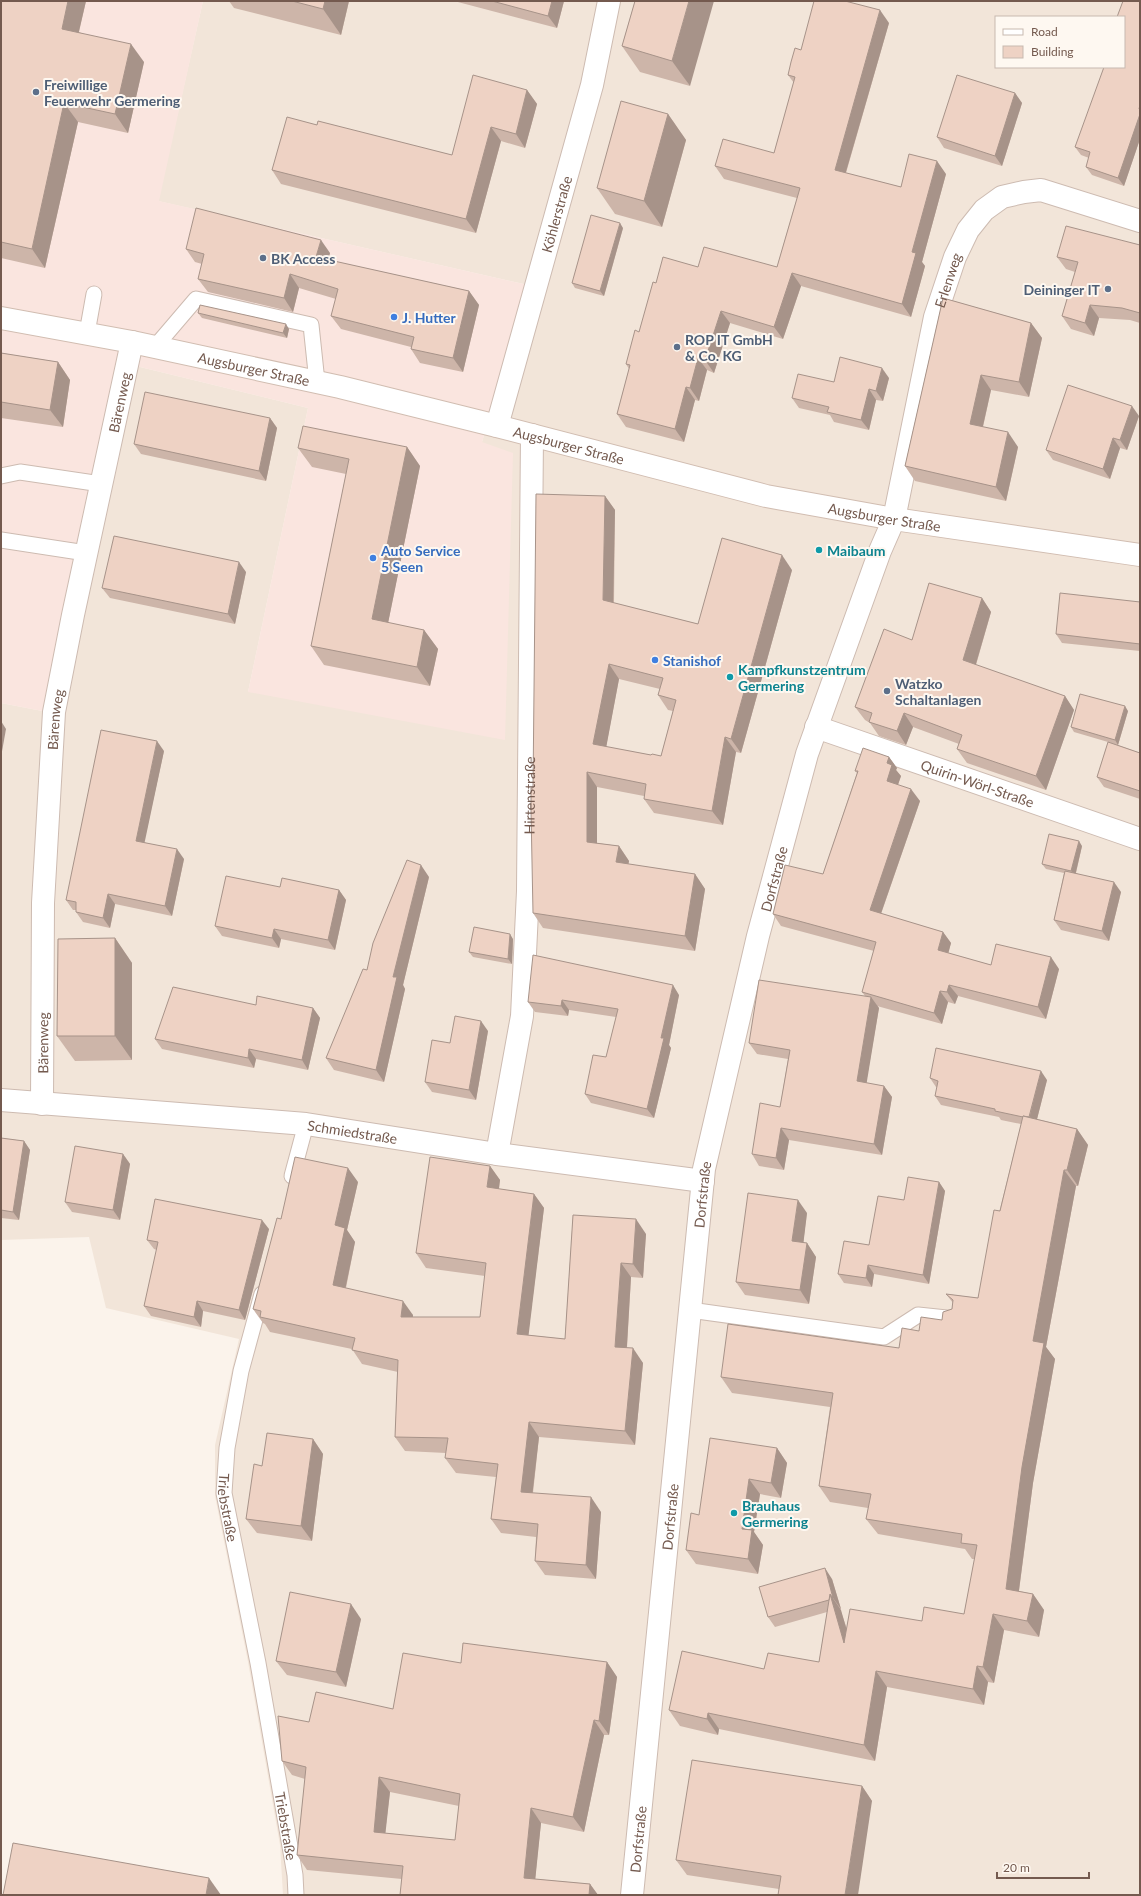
<svg xmlns="http://www.w3.org/2000/svg" width="1141" height="1896" font-family="Lato,sans-serif">
<rect width="100%" height="100%" fill="#fbf3eb"/>
<path fill="#f2e5d9" fill-rule="evenodd" d="M 203,1 L 1140,1 L 1140,1895 L 283,1895 L 280,1845 L 248,1662 L 215,1496 L 215,1445 L 239,1339 L 106,1308 L 89,1237 L 1,1240 L 1,703 L 63,715 L 136,366 L 308,408 L 248,692 L 482,442 L 528,285 L 158,201 ZM 996,17 L 1124,17 L 1124,67 L 996,67 Z"/>
<path fill="#fae5df" d="M 1,1 L 203,1 L 159,201 L 528,285 L 482,442 L 513,453 L 505,740 L 248,692 L 308,408 L 136,366 L 63,715 L 1,703 Z"/>
<g fill="none" stroke-linecap="round" stroke-linejoin="round">
<defs>
<g id="lane">
<path d="M 87,333 L 94,294"/>
<path d="M 155,347 L 196,299 L 311,325 L 317,382"/>
<path d="M 1,476 L 20,472 L 101,484"/>
<path d="M 1,540 L 86,553"/>
<path d="M 292,1176 L 306,1124"/>
<path id="s1" d="M 262,1294 L 241,1371 L 227,1448 L 224,1493 L 258,1663 L 295,1875 L 296,1895"/>
<path d="M 690,1310 L 884,1337 L 918,1315 L 956,1319"/>
</g>
<g id="street">
<path id="s2" d="M 497,426 L 592,85 L 609,1"/>
<path id="s3" d="M 816,727 L 1140,839"/>
<path id="s4" d="M 1,1100 L 306,1124 L 497,1154 L 703,1181"/>
<path id="s5" d="M 42,1104 L 43,903 L 54,712 L 73,615 L 132,342"/>
<path id="s6" d="M 497,1154 L 522,1016 L 528,891 L 532,435"/>
<path id="s7" d="M 632,1895 L 704,1169 L 758,936 L 807,754 L 880,551 L 894,519 L 935,317 L 955,257 L 968,230 L 984,210 L 1002,197 L 1024,192 L 1041,190 L 1140,221"/>
</g>
<g id="secondary">
<path id="s8" d="M 1,318 L 132,342 L 340,387 L 497,426 L 766,496 L 894,519 L 1140,555"/>
</g>
</defs>
<use href="#lane" stroke="#cdbbb1" stroke-width="17"/>
<use href="#street" stroke="#cdbbb1" stroke-width="24"/>
<use href="#secondary" stroke="#d1bdb1" stroke-width="24"/>
<use href="#lane" stroke="#fff" stroke-width="15"/>
<use href="#street" stroke="#fff" stroke-width="22"/>
<use href="#secondary" stroke="#fff" stroke-width="22"/>
</g>
<g fill="#cdb5a9" fill-rule="evenodd">
<path d="M 1,1 L 86,1 L 79,32 L 144,62 L 128,133 L 78,122 L 45,268 L 1,258 Z"/>
<path d="M 229,1 L 349,1 L 341,35 L 234,8 Z"/>
<path d="M 454,1 L 564,1 L 557,28 Z"/>
<path d="M 635,1 L 690,86 L 640,72 L 622,46 Z"/>
<path d="M 1140,1 L 1140,139 L 1124,186 L 1092,175 L 1086,167 L 1089,158 L 1081,155 L 1075,147 L 1124,67 Z"/>
<path d="M 889,23 L 846,173 L 901,187 L 946,174 L 922,262 L 925,266 L 911,317 L 801,286 L 783,339 L 730,323 L 714,373 L 707,370 L 699,401 L 695,400 L 684,442 L 626,427 L 617,414 L 629,369 L 626,364 L 639,332 L 656,283 L 698,267 L 777,267 L 797,198 L 724,179 L 715,166 L 774,153 L 794,83 L 788,75 L 801,50 Z"/>
<path d="M 527,90 L 537,104 L 525,148 L 501,141 L 476,233 L 281,184 L 272,170 L 317,125 L 452,155 Z"/>
<path d="M 1015,93 L 1022,103 L 1002,166 L 944,148 L 937,137 Z"/>
<path d="M 668,114 L 686,140 L 662,227 L 615,214 L 597,188 Z"/>
<path d="M 623,228 L 604,296 L 575,288 L 572,283 Z"/>
<path d="M 1140,245 L 1140,323 L 1130,320 L 1099,318 L 1094,336 L 1071,329 L 1062,316 L 1075,272 L 1066,269 L 1057,257 Z"/>
<path d="M 186,249 L 330,253 L 328,260 L 469,291 L 479,305 L 463,372 L 420,363 L 411,349 L 411,347 L 341,329 L 331,316 L 336,299 L 299,288 L 293,312 L 208,292 L 198,279 L 202,264 L 195,262 Z"/>
<path d="M 943,298 L 1031,323 L 1042,338 L 1029,397 L 991,390 L 983,427 L 1018,447 L 1006,501 L 915,481 L 905,466 Z"/>
<path d="M 198,313 L 289,329 L 287,338 L 202,318 Z"/>
<path d="M 1,353 L 58,362 L 70,380 L 63,427 L 1,418 Z"/>
<path d="M 889,378 L 883,401 L 876,400 L 869,430 L 834,422 L 830,415 L 799,408 L 792,398 L 834,382 Z"/>
<path d="M 1139,416 L 1127,450 L 1120,448 L 1110,479 L 1053,460 L 1046,450 Z"/>
<path d="M 270,418 L 277,428 L 266,481 L 141,454 L 134,444 Z"/>
<path d="M 407,447 L 420,466 L 388,623 L 424,630 L 438,649 L 430,686 L 324,665 L 311,646 L 346,474 L 312,467 L 298,448 Z"/>
<path d="M 605,496 L 615,510 L 614,603 L 698,624 L 792,570 L 741,753 L 736,752 L 723,825 L 654,813 L 644,799 L 644,796 L 597,787 L 597,843 L 619,846 L 629,861 L 628,864 L 695,874 L 705,889 L 695,951 L 543,928 L 533,913 L 533,788 ZM 619,679 L 660,689 L 658,695 L 668,710 L 673,711 L 661,756 L 651,755 L 606,747 Z"/>
<path d="M 246,572 L 235,624 L 110,598 L 102,588 Z"/>
<path d="M 982,598 L 991,612 L 976,665 L 1065,696 L 1074,710 L 1046,790 L 967,763 L 957,749 L 959,744 L 913,727 L 906,745 L 879,736 L 870,723 L 865,720 L 855,707 L 912,640 Z"/>
<path d="M 1140,602 L 1140,651 L 1062,643 L 1056,634 Z"/>
<path d="M 1128,711 L 1118,745 L 1140,753 L 1140,799 L 1104,787 L 1097,777 L 1108,742 L 1074,732 L 1071,727 Z"/>
<path d="M 164,751 L 144,842 L 184,859 L 172,916 L 115,904 L 110,928 L 83,922 L 76,912 L 76,910 L 73,910 L 66,900 Z"/>
<path d="M 889,757 L 897,768 L 896,770 L 901,776 L 898,785 L 920,801 L 881,914 L 943,932 L 951,943 L 948,953 L 991,965 L 1059,969 L 1046,1019 L 958,996 L 955,1004 L 948,1002 L 942,1024 L 877,1006 L 879,1008 L 866,1083 L 884,1086 L 892,1097 L 882,1155 L 789,1140 L 784,1170 L 759,1166 L 752,1154 L 780,1107 L 788,1059 L 757,1054 L 749,1043 L 865,996 L 862,992 L 874,951 L 781,926 L 773,914 L 823,874 L 857,773 L 855,771 Z"/>
<path d="M 1082,846 L 1076,873 L 1121,892 L 1109,941 L 1061,930 L 1054,920 L 1064,873 L 1046,869 L 1042,864 Z"/>
<path d="M 429,877 L 403,985 L 405,989 L 384,1082 L 334,1070 L 326,1058 L 367,970 Z"/>
<path d="M 280,887 L 339,890 L 346,900 L 335,950 L 281,939 L 279,948 L 222,936 L 215,926 Z"/>
<path d="M 115,938 L 132,963 L 132,1060 L 75,1061 L 57,1036 Z"/>
<path d="M 513,939 L 512,964 L 473,957 L 469,952 Z"/>
<path d="M 679,995 L 669,1045 L 671,1048 L 654,1118 L 591,1103 L 585,1094 L 606,1057 L 616,1017 L 569,1010 L 568,1016 L 535,1012 L 528,1002 Z"/>
<path d="M 256,1005 L 313,1008 L 320,1018 L 308,1070 L 256,1059 L 254,1068 L 162,1049 L 155,1039 Z"/>
<path d="M 488,1031 L 476,1100 L 432,1092 L 425,1082 L 450,1043 Z"/>
<path d="M 930,1078 L 1047,1080 L 1037,1119 L 1077,1129 L 1088,1145 L 1078,1186 L 1076,1186 L 1046,1347 L 1055,1359 L 1033,1483 L 1019,1591 L 1033,1594 L 1044,1610 L 1039,1637 L 1004,1630 L 994,1683 L 988,1682 L 984,1705 L 887,1687 L 875,1761 L 719,1729 L 718,1735 L 680,1726 L 669,1710 L 764,1669 L 819,1662 L 827,1612 L 775,1627 L 768,1617 L 832,1579 L 841,1609 L 840,1609 L 847,1629 L 922,1621 L 964,1614 L 975,1559 L 972,1559 L 965,1549 L 878,1534 L 866,1519 L 868,1508 L 830,1502 L 819,1486 L 830,1407 L 732,1393 L 721,1377 L 899,1348 L 919,1331 L 942,1320 L 952,1309 L 953,1303 L 946,1294 L 978,1298 L 1021,1124 L 1001,1120 L 999,1117 L 941,1105 L 935,1096 L 937,1087 L 936,1087 Z"/>
<path d="M 1,1138 L 24,1141 L 30,1150 L 19,1220 L 1,1218 Z"/>
<path d="M 123,1154 L 130,1164 L 120,1220 L 72,1212 L 65,1202 Z"/>
<path d="M 490,1166 L 500,1180 L 499,1189 L 534,1194 L 544,1208 L 528,1335 L 565,1339 L 573,1215 L 646,1234 L 643,1278 L 631,1277 L 627,1348 L 643,1363 L 635,1445 L 539,1437 L 533,1493 L 601,1512 L 596,1579 L 545,1575 L 535,1561 L 536,1537 L 501,1533 L 491,1519 L 496,1477 L 456,1473 L 445,1458 L 446,1453 L 405,1451 L 395,1437 L 398,1372 L 362,1364 L 352,1349 L 270,1332 L 265,1324 L 263,1323 L 253,1309 L 281,1219 L 358,1182 L 347,1230 L 355,1242 L 346,1288 L 413,1315 L 413,1317 L 480,1317 L 485,1276 L 426,1268 L 416,1253 Z"/>
<path d="M 939,1182 L 945,1191 L 929,1284 L 874,1274 L 872,1287 L 844,1283 L 838,1274 L 869,1245 L 904,1200 Z"/>
<path d="M 807,1213 L 803,1243 L 807,1243 L 816,1257 L 809,1304 L 745,1295 L 736,1282 Z"/>
<path d="M 269,1229 L 245,1320 L 203,1311 L 201,1327 L 151,1316 L 144,1306 L 157,1250 L 154,1249 L 147,1240 Z"/>
<path d="M 313,1439 L 323,1454 L 312,1541 L 257,1533 L 246,1519 L 262,1466 Z"/>
<path d="M 777,1448 L 787,1463 L 781,1498 L 760,1494 L 754,1532 L 763,1545 L 758,1574 L 696,1564 L 686,1550 L 699,1515 Z"/>
<path d="M 361,1619 L 346,1687 L 287,1675 L 276,1661 Z"/>
<path d="M 607,1662 L 617,1677 L 609,1735 L 604,1735 L 584,1832 L 541,1823 L 535,1879 L 590,1884 L 598,1895 L 400,1895 L 402,1879 L 307,1870 L 297,1855 L 305,1779 L 292,1775 L 282,1761 L 309,1722 L 393,1709 L 461,1663 ZM 390,1792 L 459,1806 L 455,1840 L 385,1833 Z"/>
<path d="M 862,1786 L 872,1801 L 779,1889 L 687,1875 L 676,1860 Z"/>
</g>
<g fill="#a79389">
<path d="M 68,1 L 86,1 L 75,48 L 62,29 Z"/>
<path d="M 325,1 L 349,1 L 341,35 L 323,9 Z"/>
<path d="M 552,1 L 564,1 L 557,28 L 548,16 Z"/>
<path d="M 689,1 L 714,1 L 690,86 L 672,61 Z"/>
<path d="M 880,10 L 889,23 L 843,182 L 835,170 Z"/>
<path d="M 131,44 L 144,62 L 128,133 L 115,114 Z"/>
<path d="M 527,90 L 537,104 L 525,148 L 516,134 Z"/>
<path d="M 1015,93 L 1022,103 L 1002,166 L 995,156 Z"/>
<path d="M 64,103 L 78,122 L 45,268 L 32,249 Z"/>
<path d="M 1140,113 L 1140,139 L 1124,186 L 1118,178 Z"/>
<path d="M 668,114 L 686,140 L 662,227 L 644,201 Z"/>
<path d="M 491,127 L 501,141 L 476,233 L 466,219 Z"/>
<path d="M 937,161 L 946,174 L 922,262 L 925,266 L 911,317 L 902,304 L 912,252 Z"/>
<path d="M 620,223 L 623,228 L 604,296 L 600,291 Z"/>
<path d="M 321,240 L 330,253 L 325,271 L 316,257 Z"/>
<path d="M 792,273 L 801,286 L 783,339 L 774,327 Z"/>
<path d="M 290,274 L 299,288 L 293,312 L 284,298 Z"/>
<path d="M 469,291 L 479,305 L 463,372 L 453,358 Z"/>
<path d="M 1090,305 L 1099,318 L 1094,336 L 1085,323 Z"/>
<path d="M 721,311 L 730,323 L 714,373 L 705,360 Z"/>
<path d="M 1031,323 L 1042,338 L 1029,397 L 1019,382 Z"/>
<path d="M 286,324 L 289,329 L 287,338 L 283,333 Z"/>
<path d="M 698,358 L 707,370 L 699,401 L 690,388 Z"/>
<path d="M 58,362 L 70,380 L 63,427 L 50,410 Z"/>
<path d="M 882,368 L 889,378 L 883,401 L 876,391 Z"/>
<path d="M 981,375 L 991,390 L 980,439 L 970,424 Z"/>
<path d="M 686,387 L 695,400 L 684,442 L 675,429 Z"/>
<path d="M 869,389 L 876,400 L 869,430 L 861,420 Z"/>
<path d="M 1132,406 L 1139,416 L 1127,450 L 1120,440 Z"/>
<path d="M 270,418 L 277,428 L 266,481 L 259,471 Z"/>
<path d="M 1008,432 L 1018,447 L 1006,501 L 996,487 Z"/>
<path d="M 1113,438 L 1120,448 L 1110,479 L 1103,469 Z"/>
<path d="M 407,447 L 420,466 L 385,638 L 372,619 Z"/>
<path d="M 605,496 L 615,510 L 613,614 L 603,600 Z"/>
<path d="M 782,555 L 792,570 L 741,753 L 731,739 Z"/>
<path d="M 239,562 L 246,572 L 235,624 L 228,614 Z"/>
<path d="M 1,580 L 2,582 L 1,589 Z"/>
<path d="M 982,598 L 991,612 L 973,674 L 963,660 Z"/>
<path d="M 424,630 L 438,649 L 430,686 L 417,667 Z"/>
<path d="M 609,664 L 619,679 L 604,759 L 593,744 Z"/>
<path d="M 1065,696 L 1074,710 L 1046,790 L 1036,776 Z"/>
<path d="M 1125,706 L 1128,711 L 1118,745 L 1115,740 Z"/>
<path d="M 904,713 L 913,727 L 906,745 L 897,731 Z"/>
<path d="M 1,721 L 6,729 L 1,757 Z"/>
<path d="M 725,737 L 736,752 L 723,825 L 712,811 Z"/>
<path d="M 157,741 L 164,751 L 143,850 L 136,841 Z"/>
<path d="M 889,757 L 897,768 L 896,770 L 901,776 L 895,793 L 887,781 L 887,763 Z"/>
<path d="M 587,772 L 597,787 L 597,857 L 587,842 Z"/>
<path d="M 911,789 L 920,801 L 878,922 L 870,910 Z"/>
<path d="M 1079,841 L 1082,846 L 1075,876 L 1071,871 Z"/>
<path d="M 619,846 L 629,861 L 626,877 L 616,862 Z"/>
<path d="M 177,849 L 184,859 L 172,916 L 165,906 Z"/>
<path d="M 421,865 L 429,877 L 403,985 L 405,989 L 384,1082 L 376,1070 L 393,977 Z"/>
<path d="M 695,874 L 705,889 L 695,951 L 685,936 Z"/>
<path d="M 1114,882 L 1121,892 L 1109,941 L 1102,931 Z"/>
<path d="M 339,890 L 346,900 L 335,950 L 328,940 Z"/>
<path d="M 108,894 L 115,904 L 110,928 L 103,918 Z"/>
<path d="M 274,929 L 281,939 L 279,948 L 272,938 Z"/>
<path d="M 943,932 L 951,943 L 946,962 L 938,950 Z"/>
<path d="M 510,934 L 513,939 L 512,964 L 508,959 Z"/>
<path d="M 115,938 L 132,963 L 132,1060 L 115,1036 Z"/>
<path d="M 1051,957 L 1059,969 L 1046,1019 L 1038,1007 Z"/>
<path d="M 673,985 L 679,995 L 669,1045 L 671,1048 L 654,1118 L 647,1109 L 661,1038 Z"/>
<path d="M 949,985 L 958,996 L 955,1004 L 947,992 Z"/>
<path d="M 940,991 L 948,1002 L 942,1024 L 934,1013 Z"/>
<path d="M 871,997 L 879,1008 L 865,1093 L 857,1081 Z"/>
<path d="M 562,1000 L 569,1010 L 568,1016 L 561,1006 Z"/>
<path d="M 313,1008 L 320,1018 L 308,1070 L 302,1060 Z"/>
<path d="M 481,1021 L 488,1031 L 476,1100 L 469,1090 Z"/>
<path d="M 249,1049 L 256,1059 L 254,1068 L 248,1058 Z"/>
<path d="M 1041,1071 L 1047,1080 L 1035,1127 L 1029,1119 Z"/>
<path d="M 884,1086 L 892,1097 L 882,1155 L 874,1144 Z"/>
<path d="M 781,1128 L 789,1140 L 784,1170 L 776,1158 Z"/>
<path d="M 1077,1129 L 1088,1145 L 1078,1186 L 1067,1170 Z"/>
<path d="M 24,1141 L 30,1150 L 19,1220 L 13,1212 Z"/>
<path d="M 123,1154 L 130,1164 L 120,1220 L 113,1210 Z"/>
<path d="M 490,1166 L 500,1180 L 497,1202 L 487,1187 Z"/>
<path d="M 348,1168 L 358,1182 L 347,1230 L 355,1242 L 343,1300 L 333,1285 L 335,1225 Z"/>
<path d="M 1064,1170 L 1076,1186 L 1046,1347 L 1055,1359 L 1033,1483 L 1017,1605 L 1006,1589 L 1033,1341 Z"/>
<path d="M 939,1182 L 945,1191 L 929,1284 L 923,1275 Z"/>
<path d="M 534,1194 L 544,1208 L 527,1348 L 517,1334 Z"/>
<path d="M 798,1200 L 807,1213 L 802,1255 L 792,1241 Z"/>
<path d="M 636,1219 L 646,1234 L 643,1278 L 633,1264 Z"/>
<path d="M 262,1220 L 269,1229 L 245,1320 L 239,1310 Z"/>
<path d="M 807,1243 L 816,1257 L 809,1304 L 800,1290 Z"/>
<path d="M 621,1263 L 631,1277 L 626,1361 L 615,1347 Z"/>
<path d="M 868,1265 L 874,1274 L 872,1287 L 866,1278 Z"/>
<path d="M 197,1301 L 203,1311 L 201,1327 L 194,1317 Z"/>
<path d="M 403,1301 L 413,1315 L 411,1331 L 401,1317 Z"/>
<path d="M 633,1348 L 643,1363 L 635,1445 L 625,1431 Z"/>
<path d="M 529,1422 L 539,1437 L 531,1506 L 521,1492 Z"/>
<path d="M 313,1439 L 323,1454 L 312,1541 L 301,1526 Z"/>
<path d="M 777,1448 L 787,1463 L 781,1498 L 771,1483 Z"/>
<path d="M 749,1479 L 760,1494 L 754,1532 L 763,1545 L 758,1574 L 748,1559 L 742,1529 Z"/>
<path d="M 591,1497 L 601,1512 L 596,1579 L 586,1565 Z"/>
<path d="M 825,1568 L 832,1579 L 841,1609 L 833,1598 Z"/>
<path d="M 830,1594 L 841,1610 L 855,1659 L 844,1643 Z"/>
<path d="M 1033,1594 L 1044,1610 L 1039,1637 L 1027,1621 Z"/>
<path d="M 351,1604 L 361,1619 L 346,1687 L 336,1672 Z"/>
<path d="M 993,1614 L 1004,1630 L 994,1683 L 983,1667 Z"/>
<path d="M 607,1662 L 617,1677 L 609,1735 L 599,1721 Z"/>
<path d="M 977,1666 L 988,1682 L 984,1705 L 973,1689 Z"/>
<path d="M 876,1671 L 887,1687 L 875,1761 L 864,1745 Z"/>
<path d="M 708,1713 L 719,1729 L 718,1735 L 707,1719 Z"/>
<path d="M 594,1720 L 604,1735 L 584,1832 L 573,1817 Z"/>
<path d="M 379,1777 L 390,1792 L 384,1846 L 374,1832 Z"/>
<path d="M 862,1786 L 872,1801 L 858,1895 L 845,1895 Z"/>
<path d="M 531,1808 L 541,1823 L 534,1892 L 524,1878 Z"/>
<path d="M 209,1878 L 221,1895 L 206,1895 Z"/>
<path d="M 590,1884 L 598,1895 L 589,1895 Z"/>
</g>
<g fill="#eed2c4" stroke="#a79389" fill-rule="evenodd">
<path d="M 1,1 L 68,1 L 62,29 L 131,44 L 115,114 L 64,103 L 32,249 L 1,242 Z"/>
<path d="M 292,1 L 325,1 L 323,9 Z"/>
<path d="M 492,1 L 552,1 L 548,16 Z"/>
<path d="M 635,1 L 689,1 L 672,61 L 622,46 Z"/>
<path d="M 814,1 L 845,1 L 880,10 L 835,170 L 901,187 L 909,154 L 937,161 L 912,252 L 916,253 L 902,304 L 792,273 L 774,327 L 721,311 L 705,360 L 698,358 L 690,388 L 686,387 L 675,429 L 617,414 L 630,365 L 626,364 L 635,330 L 639,332 L 653,282 L 656,283 L 663,257 L 698,267 L 704,247 L 777,267 L 800,188 L 715,166 L 723,139 L 774,153 L 795,77 L 788,75 L 791,62 L 795,48 L 801,50 Z"/>
<path d="M 1123,1 L 1140,1 L 1140,105 L 1139,109 L 1140,109 L 1140,114 L 1118,178 L 1086,167 L 1090,152 L 1075,147 L 1104,67 L 1124,67 L 1124,17 L 1117,17 Z"/>
<path d="M 473,75 L 527,90 L 516,134 L 491,127 L 466,219 L 272,170 L 287,117 L 317,125 L 318,121 L 452,155 Z"/>
<path d="M 957,75 L 1015,93 L 995,156 L 937,137 Z"/>
<path d="M 621,101 L 668,114 L 644,201 L 597,188 Z"/>
<path d="M 196,208 L 321,240 L 316,257 L 469,291 L 453,358 L 411,349 L 414,337 L 331,316 L 338,289 L 290,274 L 284,298 L 198,279 L 204,254 L 186,249 Z"/>
<path d="M 591,215 L 620,223 L 600,291 L 572,283 Z"/>
<path d="M 1066,226 L 1140,245 L 1140,313 L 1122,308 L 1090,305 L 1085,323 L 1062,316 L 1078,262 L 1057,257 Z"/>
<path d="M 943,298 L 1031,323 L 1019,382 L 981,375 L 970,424 L 1008,432 L 996,487 L 905,466 Z"/>
<path d="M 200,305 L 286,324 L 283,333 L 198,313 Z"/>
<path d="M 1,353 L 58,362 L 50,410 L 1,402 Z"/>
<path d="M 840,357 L 882,368 L 876,391 L 869,389 L 861,420 L 827,412 L 829,407 L 792,398 L 798,374 L 834,382 Z"/>
<path d="M 1068,385 L 1132,406 L 1120,440 L 1113,438 L 1103,469 L 1046,450 Z"/>
<path d="M 145,392 L 270,418 L 259,471 L 134,444 Z"/>
<path d="M 303,426 L 407,447 L 372,619 L 424,630 L 417,667 L 311,646 L 349,459 L 298,448 Z"/>
<path d="M 536,494 L 605,496 L 603,600 L 698,624 L 722,538 L 782,555 L 731,739 L 725,737 L 712,811 L 644,799 L 646,784 L 587,772 L 587,842 L 619,846 L 616,862 L 695,874 L 685,936 L 533,913 L 531,811 L 531,788 L 533,788 ZM 609,664 L 663,678 L 658,695 L 676,700 L 661,756 L 652,754 L 651,755 L 593,744 Z"/>
<path d="M 114,536 L 239,562 L 228,614 L 102,588 Z"/>
<path d="M 929,583 L 982,598 L 963,660 L 1065,696 L 1036,776 L 957,749 L 962,735 L 904,713 L 897,731 L 869,722 L 872,713 L 855,707 L 884,629 L 912,640 Z"/>
<path d="M 1060,593 L 1140,602 L 1140,644 L 1056,634 Z"/>
<path d="M 1080,694 L 1125,706 L 1115,740 L 1071,727 Z"/>
<path d="M 101,730 L 157,741 L 136,841 L 177,849 L 165,906 L 108,894 L 103,918 L 76,912 L 76,902 L 66,900 Z"/>
<path d="M 1108,742 L 1140,753 L 1140,791 L 1097,777 Z"/>
<path d="M 863,748 L 889,757 L 887,763 L 892,765 L 887,781 L 911,789 L 870,910 L 943,932 L 938,950 L 991,965 L 996,944 L 1051,957 L 1038,1007 L 949,985 L 947,992 L 940,991 L 934,1013 L 862,992 L 876,942 L 773,914 L 785,865 L 823,874 L 858,771 L 855,771 Z"/>
<path d="M 1049,834 L 1079,841 L 1071,871 L 1042,864 Z"/>
<path d="M 407,860 L 421,865 L 393,977 L 397,977 L 376,1070 L 326,1058 L 363,969 L 367,970 L 373,943 Z"/>
<path d="M 1065,871 L 1114,882 L 1102,931 L 1054,920 Z"/>
<path d="M 226,876 L 280,887 L 282,878 L 339,890 L 328,940 L 274,929 L 272,938 L 215,926 Z"/>
<path d="M 474,927 L 510,934 L 508,959 L 469,952 Z"/>
<path d="M 115,938 L 115,1036 L 57,1036 L 58,939 Z"/>
<path d="M 533,955 L 673,985 L 661,1038 L 664,1038 L 647,1109 L 585,1094 L 593,1055 L 606,1057 L 618,1009 L 562,1000 L 561,1006 L 528,1002 Z"/>
<path d="M 759,980 L 871,997 L 857,1081 L 884,1086 L 874,1144 L 781,1128 L 776,1158 L 752,1154 L 760,1103 L 780,1107 L 790,1050 L 749,1043 Z"/>
<path d="M 173,987 L 256,1005 L 257,996 L 313,1008 L 302,1060 L 249,1049 L 248,1058 L 155,1039 Z"/>
<path d="M 455,1016 L 481,1021 L 469,1090 L 425,1082 L 432,1040 L 450,1043 Z"/>
<path d="M 936,1048 L 1041,1071 L 1029,1117 L 1023,1116 L 1023,1117 L 995,1111 L 995,1109 L 935,1096 L 938,1081 L 930,1078 Z"/>
<path d="M 1023,1116 L 1077,1129 L 1067,1170 L 1064,1170 L 1033,1341 L 1044,1343 L 1022,1467 L 1006,1589 L 1033,1594 L 1027,1621 L 993,1614 L 983,1667 L 977,1666 L 973,1689 L 876,1671 L 864,1745 L 708,1713 L 707,1719 L 669,1710 L 682,1651 L 764,1669 L 768,1653 L 819,1662 L 830,1594 L 844,1643 L 850,1609 L 922,1621 L 924,1607 L 964,1614 L 977,1545 L 961,1543 L 962,1534 L 866,1519 L 871,1494 L 819,1486 L 833,1393 L 721,1377 L 728,1324 L 899,1348 L 902,1328 L 919,1331 L 921,1317 L 942,1320 L 943,1312 L 952,1309 L 953,1300 L 946,1294 L 978,1298 L 994,1210 L 1000,1211 Z"/>
<path d="M 1,1138 L 24,1141 L 13,1212 L 1,1210 Z"/>
<path d="M 75,1146 L 123,1154 L 113,1210 L 65,1202 Z"/>
<path d="M 295,1157 L 348,1168 L 335,1225 L 345,1228 L 333,1285 L 403,1301 L 401,1317 L 480,1317 L 486,1263 L 416,1253 L 430,1157 L 490,1166 L 487,1187 L 534,1194 L 517,1334 L 565,1339 L 573,1215 L 636,1219 L 633,1264 L 621,1263 L 615,1347 L 633,1348 L 625,1431 L 529,1422 L 521,1492 L 591,1497 L 586,1565 L 535,1561 L 538,1524 L 491,1519 L 498,1464 L 445,1458 L 448,1438 L 395,1437 L 398,1360 L 352,1350 L 355,1338 L 260,1317 L 261,1311 L 253,1309 L 277,1218 L 281,1219 Z"/>
<path d="M 908,1177 L 939,1182 L 923,1275 L 868,1265 L 866,1278 L 838,1274 L 844,1241 L 869,1245 L 878,1196 L 904,1200 Z"/>
<path d="M 748,1193 L 798,1200 L 792,1241 L 807,1243 L 800,1290 L 736,1282 Z"/>
<path d="M 155,1199 L 262,1220 L 239,1310 L 197,1301 L 194,1317 L 144,1306 L 158,1242 L 147,1240 Z"/>
<path d="M 267,1433 L 313,1439 L 301,1526 L 246,1519 L 254,1464 L 262,1466 Z"/>
<path d="M 710,1438 L 777,1448 L 771,1483 L 749,1479 L 742,1529 L 752,1530 L 748,1559 L 686,1550 L 691,1513 L 699,1515 Z"/>
<path d="M 825,1568 L 833,1598 L 830,1594 L 829,1600 L 768,1617 L 759,1587 Z"/>
<path d="M 290,1592 L 351,1604 L 336,1672 L 276,1661 Z"/>
<path d="M 463,1643 L 607,1662 L 599,1721 L 594,1720 L 573,1817 L 531,1808 L 524,1878 L 590,1884 L 589,1895 L 400,1895 L 403,1866 L 297,1855 L 306,1767 L 282,1761 L 278,1716 L 309,1722 L 316,1692 L 393,1709 L 403,1653 L 461,1663 ZM 379,1777 L 460,1794 L 455,1840 L 374,1832 Z"/>
<path d="M 692,1760 L 862,1786 L 845,1895 L 778,1895 L 781,1876 L 676,1860 Z"/>
<path d="M 13,1843 L 209,1878 L 206,1895 L 3,1895 Z"/>
</g>
<g fill="#5c6f8a" stroke="#fef8f1" stroke-width="1.5">
<circle cx="36" cy="92" r="4"/>
<circle cx="263" cy="258" r="4"/>
<circle cx="1108" cy="289" r="4"/>
<circle cx="677" cy="347" r="4"/>
<circle cx="887" cy="691" r="4"/>
</g>
<g fill="#3f7fe0" stroke="#fef8f1" stroke-width="1.5">
<circle cx="394" cy="317" r="4"/>
<circle cx="373" cy="558" r="4"/>
<circle cx="655" cy="660" r="4"/>
</g>
<g fill="#0f9aa8" stroke="#fef8f1" stroke-width="1.5">
<circle cx="819" cy="550" r="4"/>
<circle cx="730" cy="677" r="4"/>
<circle cx="734" cy="1513" r="4"/>
</g>
<g text-anchor="middle" dominant-baseline="central" stroke-width="4" stroke-linejoin="round" paint-order="stroke">
<g font-size="14" font-weight="bold" fill="#4e5e75" stroke="#fef8f1" text-anchor="start">
<text x="44" y="84">Freiwillige<tspan x="44" dy="16">Feuerwehr Germering</tspan></text>
<text x="271" y="258">BK Access</text>
<text x="1100" y="289" text-anchor="end">Deininger IT</text>
<text x="685" y="339">ROP IT GmbH<tspan x="685" dy="16">&amp; Co. KG</tspan></text>
<text x="895" y="683">Watzko<tspan x="895" dy="16">Schaltanlagen</tspan></text>
</g>
<g font-size="14" fill="#745a4f" stroke="#fef8f1">
<text stroke="none"><textPath href="#s2" startOffset="220">Köhlerstraße</textPath></text>
<text stroke="none"><textPath href="#s7" startOffset="1653">Erlenweg</textPath></text>
<text stroke="none"><textPath href="#s8" startOffset="258">Augsburger Straße</textPath></text>
<text stroke="none"><textPath href="#s5" startOffset="709">Bärenweg</textPath></text>
<text stroke="none"><textPath href="#s8" startOffset="582">Augsburger Straße</textPath></text>
<text stroke="none"><textPath href="#s8" startOffset="906">Augsburger Straße</textPath></text>
<text stroke="none"><textPath href="#s5" startOffset="385">Bärenweg</textPath></text>
<text stroke="none"><textPath href="#s3" startOffset="171">Quirin-Wörl-Straße</textPath></text>
<text stroke="none"><textPath href="#s6" startOffset="361">Hirtenstraße</textPath></text>
<text stroke="none"><textPath href="#s7" startOffset="1028">Dorfstraße</textPath></text>
<text stroke="none"><textPath href="#s5" startOffset="61">Bärenweg</textPath></text>
<text stroke="none"><textPath href="#s4" startOffset="353">Schmiedstraße</textPath></text>
<text stroke="none"><textPath href="#s7" startOffset="704">Dorfstraße</textPath></text>
<text stroke="none"><textPath href="#s1" startOffset="218">Triebstraße</textPath></text>
<text stroke="none"><textPath href="#s7" startOffset="380">Dorfstraße</textPath></text>
<text stroke="none"><textPath href="#s1" startOffset="542">Triebstraße</textPath></text>
<text stroke="none"><textPath href="#s7" startOffset="56">Dorfstraße</textPath></text>
</g>
<g font-size="14" font-weight="bold" fill="#366cbe" stroke="#fef8f1" text-anchor="start">
<text x="402" y="317">J. Hutter</text>
<text x="381" y="550">Auto Service<tspan x="381" dy="16">5 Seen</tspan></text>
<text x="663" y="660">Stanishof</text>
</g>
<g font-size="14" font-weight="bold" fill="#0d838f" stroke="#fef8f1" text-anchor="start">
<text x="827" y="550">Maibaum</text>
<text x="738" y="669">Kampfkunstzentrum<tspan x="738" dy="16">Germering</tspan></text>
<text x="742" y="1505">Brauhaus<tspan x="742" dy="16">Germering</tspan></text>
</g>
</g>
<rect width="1141" height="1896" fill="none" stroke="#745a4f" stroke-width="4"/>
<rect x="995" y="16" width="130" height="52" fill="#fef8f1" stroke="#c7b9b0"/>
<rect x="1003" y="29" width="20" height="6" fill="#ffffff" stroke="#c7b9b0"/>
<text x="1031" y="36" font-size="12" fill="#745a4f">Road</text>
<rect x="1003" y="46" width="20" height="12" fill="#eed2c4" stroke="#c7b9b0"/>
<text x="1031" y="56" font-size="12" fill="#745a4f">Building</text>
<path d="M997 1872v6h92v-6" fill="none" stroke="#745a4f" stroke-width="2"/>
<text x="1003" y="1872" font-size="12" fill="#745a4f" stroke="#fef8f1" stroke-width="3" paint-order="stroke">20 m</text>
</svg>
